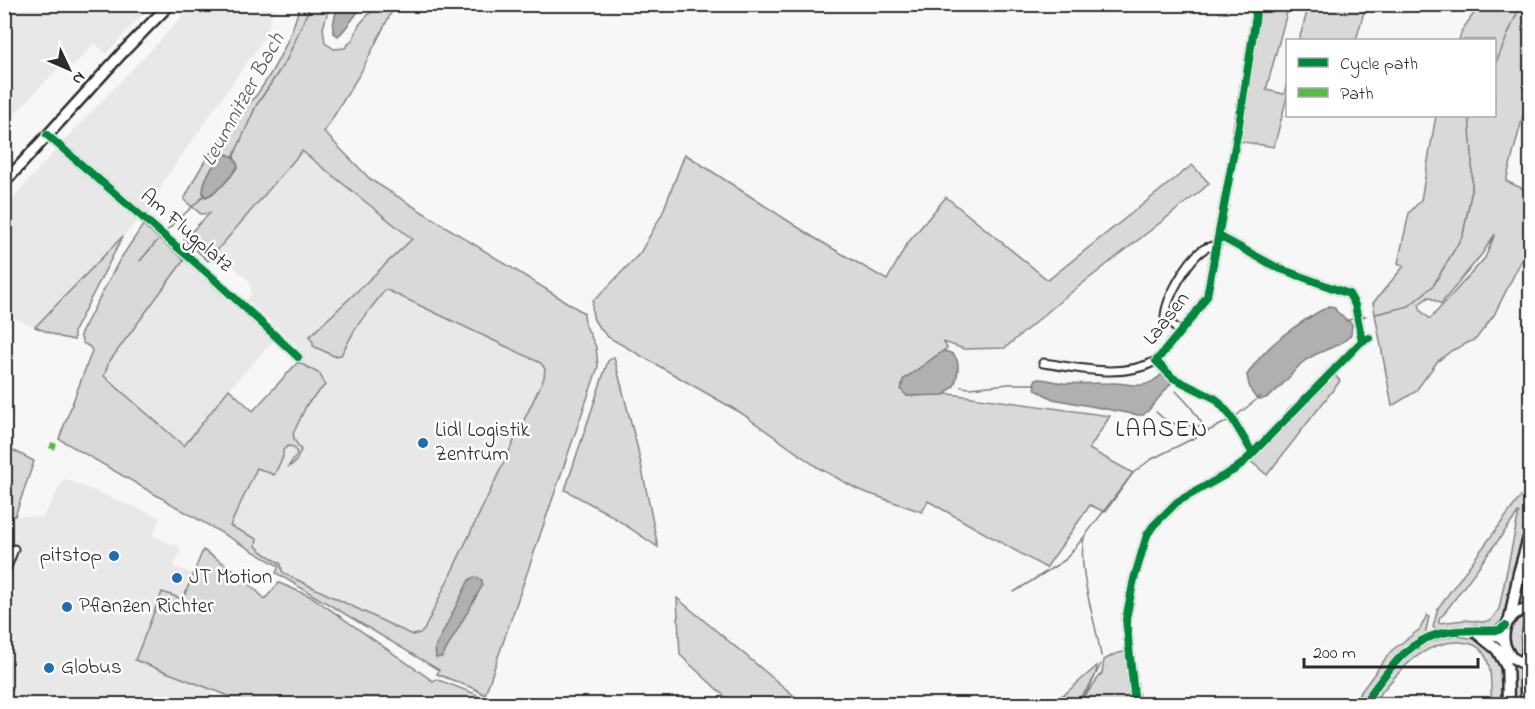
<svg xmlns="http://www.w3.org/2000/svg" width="1535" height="709" font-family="'Indie Flower',sans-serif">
<rect width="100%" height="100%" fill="#f7f7f7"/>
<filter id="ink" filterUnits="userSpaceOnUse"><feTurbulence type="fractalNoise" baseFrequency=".0167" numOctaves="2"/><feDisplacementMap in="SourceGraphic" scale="12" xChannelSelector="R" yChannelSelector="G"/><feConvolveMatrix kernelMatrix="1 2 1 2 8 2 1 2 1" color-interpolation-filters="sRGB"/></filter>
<g filter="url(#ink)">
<g fill="#e8e8e8">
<path d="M 269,4 L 273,9 L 267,34 L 163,182 L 149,216 L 189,249 L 296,349 L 298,347 L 247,300 L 251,294 L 250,281 L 233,266 L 211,263 L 208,261 L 302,151 L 413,239 L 579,328 L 439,670 L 276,573 L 280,566 L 192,515 L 315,376 L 274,340 L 229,389 L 184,446 L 104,375 L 109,362 L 184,260 L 138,221 L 35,327 L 5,314 L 5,207 L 70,134 L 194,5 Z"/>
<path d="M 4,5 L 5,4 L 154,5 L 137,20 L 106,54 L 95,43 L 73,66 L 67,61 L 62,64 L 5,124 Z"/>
<path d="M 64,479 L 160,517 L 153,536 L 181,548 L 174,567 L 193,574 L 183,599 L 162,592 L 136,660 L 213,690 L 207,704 L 5,704 L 5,515 L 43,517 Z"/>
</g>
<g fill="#d9d9d9" stroke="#828282" stroke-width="1.5" fill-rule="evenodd">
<path d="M 300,5 L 330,5 L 323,28 L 325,43 L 334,49 L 345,48 L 353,39 L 359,25 L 377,5 L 395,5 L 361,72 L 324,132 L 371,180 L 584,313 L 585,324 L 596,347 L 598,367 L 485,695 L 475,689 L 437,674 L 439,670 L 276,573 L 279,566 L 59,439 L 92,351 L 90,347 L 83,343 L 80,335 L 119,261 L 143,225 L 184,260 L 109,362 L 104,376 L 184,446 L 229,389 L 253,411 L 298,362 L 320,374 L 325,385 L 307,404 L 293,434 L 295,441 L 301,450 L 295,463 L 288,467 L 297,454 L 294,447 L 288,446 L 283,450 L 283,457 L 274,475 L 257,468 L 230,526 L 257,539 L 256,546 L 261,551 L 281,564 L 282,571 L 287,575 L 412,635 L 420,633 L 424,630 L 544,378 L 545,369 L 541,363 L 387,290 L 385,290 L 357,326 L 341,355 L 334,356 L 313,346 L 313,342 L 309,337 L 412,239 L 302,151 L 208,261 L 184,239 L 210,213 L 201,214 L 184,200 C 196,173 212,148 231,125 C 239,114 250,104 258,93 C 276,67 292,35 300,5 ZM 226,154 L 234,157 L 216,192 L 206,197 L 203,193 C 204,175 213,165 226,154 Z"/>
<path d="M 1254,5 L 1289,5 L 1266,90 L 1284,94 L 1287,83 L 1287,97 L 1274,147 L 1231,140 Z"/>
<path d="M 1309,5 L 1366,5 L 1356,40 L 1299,40 Z"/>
<path d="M 1480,5 L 1530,5 L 1530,89 L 1506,181 L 1530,192 L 1530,243 L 1494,315 L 1476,339 L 1451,351 L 1437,362 L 1415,392 L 1392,406 L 1373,303 L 1404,266 L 1398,263 L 1409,213 L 1421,200 L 1436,116 L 1494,116 L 1494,40 L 1459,40 L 1462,30 ZM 1495,234 L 1485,258 L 1430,319 L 1421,311 L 1419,304 L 1429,297 L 1441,304 L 1482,254 Z"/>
<path d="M 685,154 L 813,237 L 887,280 L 907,244 L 946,197 L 1048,280 L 1192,165 L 1209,183 L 1202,190 L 1064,298 L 1005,348 L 964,349 L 944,342 L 947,348 L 903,380 L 907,396 L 950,394 L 1110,416 L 1089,449 L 1133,473 L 1105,512 L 1090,505 L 1046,568 L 928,501 L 922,512 L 859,490 L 817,467 L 741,413 L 608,337 C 595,323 590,320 593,300 L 599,296 L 640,253 L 662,214 Z"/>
<path d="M 123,236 L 74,331 L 74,340 L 60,337 L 35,327 Z"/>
<path d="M 614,357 L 638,450 L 658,547 L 607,513 L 565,490 L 608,361 Z"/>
<path d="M 1334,374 L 1340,381 L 1267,475 L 1249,460 L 1299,412 Z"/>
<path d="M 5,446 L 34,461 L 15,516 L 5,515 Z"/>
<path d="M 1530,484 L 1530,524 L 1503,621 L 1492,627 L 1436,630 L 1433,627 L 1438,608 ZM 1519,512 L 1499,609 L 1491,620 L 1483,622 L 1465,620 L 1439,623 L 1439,618 L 1443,615 Z"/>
<path d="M 203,550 L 236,571 L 265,599 L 279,583 L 312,597 L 433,681 L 436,679 L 476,694 L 482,704 L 228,704 L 229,696 L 135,660 L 162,592 L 183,599 Z"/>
<path d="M 1530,553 L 1529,604 L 1517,607 Z"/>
<path d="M 677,598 L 804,704 L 733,704 L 680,655 Z"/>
<path d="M 1427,615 L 1429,617 L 1425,635 C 1395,650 1378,678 1359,704 L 1352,704 L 1391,651 L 1420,629 Z"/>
<path d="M 1525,615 L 1524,627 L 1520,636 L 1522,656 C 1501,649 1505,620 1525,615 Z"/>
<path d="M 1458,636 C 1466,638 1475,638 1482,641 C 1505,652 1500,685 1501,704 L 1492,704 C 1490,689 1493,667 1484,654 C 1479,645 1470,643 1460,642 C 1420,641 1395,676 1372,704 L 1368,704 C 1394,671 1411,639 1458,636 Z"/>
<path d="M 1128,651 L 1133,704 L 1079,704 L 1102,673 L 1104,660 L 1115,654 Z"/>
<path d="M 1511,662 L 1521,667 L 1521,704 L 1512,704 Z"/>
<path d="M 1097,666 C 1097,680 1083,694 1074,704 L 1048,704 L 1066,693 Z"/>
</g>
<g fill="#b0b0b0" stroke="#7b7b7b" stroke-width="1.5">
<path d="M 338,5 L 364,5 C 357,12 345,31 338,36 L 333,32 C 332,22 336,14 338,5 Z"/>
<path d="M 226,154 L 234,157 L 238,166 C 230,179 220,190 206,197 L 203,193 C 204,175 213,165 226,154 Z"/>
<path d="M 1329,306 L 1334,307 L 1337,312 L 1352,324 L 1351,335 C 1338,349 1317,350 1302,363 C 1288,375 1255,430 1247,375 C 1266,344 1298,323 1329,306 Z"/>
<path d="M 943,351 C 963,353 959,372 954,386 L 944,395 L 907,396 L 901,390 L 903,380 Z"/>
<path d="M 1162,374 L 1173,381 L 1148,411 L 1143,415 L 1138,415 L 1053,399 L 1036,390 L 1034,384 L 1036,379 C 1045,378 1054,382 1063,383 C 1079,384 1094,383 1110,383 C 1132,382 1142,393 1162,374 Z"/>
<path d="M 474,577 L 482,580 L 482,586 L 442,657 L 436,658 L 435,648 L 469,580 Z"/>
</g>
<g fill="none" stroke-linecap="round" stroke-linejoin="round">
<g stroke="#7b7b7b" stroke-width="1.5">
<path d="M 1494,67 L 1521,4"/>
<path d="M 233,158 L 256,106 L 287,59 L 311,4"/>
<path d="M 168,229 L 205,195"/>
<path d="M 140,261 L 157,241"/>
<path d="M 1376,314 L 1409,306 L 1433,286 L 1463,235 L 1472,189 L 1472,154 L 1469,116"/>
<path d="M 1361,317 L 1366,316"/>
<path d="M 1346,321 L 1355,318"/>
<path d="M 961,387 L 970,388 L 1009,384 L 1035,384"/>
<path d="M 1176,391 L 1190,406 L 1203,425"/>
<path d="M 1156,412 C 1171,427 1183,426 1203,426 L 1208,431"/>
<path d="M 1236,416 L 1261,396"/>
<path d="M 1014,592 L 1065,560 L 1083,538"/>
<path d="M 1101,656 C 1096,621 1077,572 1084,537 L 1133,473 L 1150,460 L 1228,421"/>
<path d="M 1076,704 L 1088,690 L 1101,664"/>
</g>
<defs>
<g id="minor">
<path d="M 47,135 L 212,277 L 298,357"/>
<path d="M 1219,236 L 1278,268 L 1349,294 L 1355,305 L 1362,341"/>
<path d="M 1180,332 L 1165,318 C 1165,300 1188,259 1204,249 C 1207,247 1213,246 1217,245"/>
<path d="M 1043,363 C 1080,368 1121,379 1156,361"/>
<path d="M 1252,452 L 1230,415 L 1216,399 L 1173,378 L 1156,361 L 1195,314 L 1207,296 L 1239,125 L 1256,15 L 1252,4"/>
<path d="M 4,575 L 14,549"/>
<path d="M 1485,634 L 1498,637 L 1503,641"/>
<path d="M 1135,704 L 1126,619 L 1134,579 L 1147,535 L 1153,526 L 1177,502 L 1234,470 L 1244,462 L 1362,341 L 1369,338"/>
<path d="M 1363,704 C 1387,673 1406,638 1448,632 C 1465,629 1482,631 1499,630 L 1505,626"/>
</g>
<g id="major">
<path d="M 4,183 L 124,51 L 170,4"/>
<path d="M 1510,655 C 1497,636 1506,611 1530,609"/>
</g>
<g id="highway">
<path d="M 1510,619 L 1519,573 L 1530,534"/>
<path d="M 1476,632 L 1497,649 L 1506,665"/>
<path d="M 1507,651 L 1508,704"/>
<path d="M 1526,704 L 1526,672 L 1530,618"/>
</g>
</defs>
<use href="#minor" stroke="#2b2b2b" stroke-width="11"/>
<use href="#major" stroke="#2b2b2b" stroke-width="14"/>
<use href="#highway" stroke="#2b2b2b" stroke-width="15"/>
<use href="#minor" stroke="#fff" stroke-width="7"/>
<use href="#major" stroke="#fff" stroke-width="9"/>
<use href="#highway" stroke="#fff" stroke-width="10"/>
<defs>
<path id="major-bridge" d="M 1513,658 L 1520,662 L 1530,665"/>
</defs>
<use href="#major-bridge" stroke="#2b2b2b" stroke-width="14" stroke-linecap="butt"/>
<use href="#major-bridge" stroke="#fff" stroke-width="9"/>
<path stroke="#58b947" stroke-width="6" stroke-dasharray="12 6" stroke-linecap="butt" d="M 52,449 L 54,443"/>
<defs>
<g id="cycleway">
<path d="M 47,135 L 212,277 L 298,357"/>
<path d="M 1219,236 L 1278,268 L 1349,294 L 1355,305 L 1362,341"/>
<path d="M 1252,452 L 1230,415 L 1216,399 L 1173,378 L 1156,361 L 1195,314 L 1207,296 L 1239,125 L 1256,15 L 1252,4"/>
<path d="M 1135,704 L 1126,619 L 1134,579 L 1147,535 L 1153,526 L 1177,502 L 1234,470 L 1244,462 L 1362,341 L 1369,338"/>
<path d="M 1363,704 C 1387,673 1406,638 1448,632 C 1465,629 1482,631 1499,630 L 1505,626"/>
</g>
</defs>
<use href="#cycleway" stroke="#fff" stroke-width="11"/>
<use href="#cycleway" stroke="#00873e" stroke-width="8"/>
</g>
</g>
<g fill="#1f6fb2" stroke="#fff" stroke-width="2">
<circle cx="423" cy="443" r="6"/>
<circle cx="114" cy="556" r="6"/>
<circle cx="177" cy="578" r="6"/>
<circle cx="67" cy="607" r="6"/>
<circle cx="49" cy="668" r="6"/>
</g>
<g text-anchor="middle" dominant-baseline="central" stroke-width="5" stroke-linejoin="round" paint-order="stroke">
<g font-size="21" fill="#2b2b2b" stroke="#fff">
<text transform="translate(186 231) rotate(41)">Am Flugplatz</text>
<text transform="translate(1167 319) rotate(-52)">Laasen</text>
</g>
<g font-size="21" fill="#2b2b2b" stroke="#fff" text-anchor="start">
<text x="435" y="431">Lidl Logistik<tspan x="435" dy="24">Zentrum</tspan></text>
<text x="102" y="556" text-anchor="end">pitstop</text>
<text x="189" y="578">JT Motion</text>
<text x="79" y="607">Pflanzen Richter</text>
<text x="61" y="668">Globus</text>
</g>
<g font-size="22" font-style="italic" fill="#5a5a5a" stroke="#fff">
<text transform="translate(244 100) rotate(-61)">Leumnitzer Bach</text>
</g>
<g font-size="24" letter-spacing="1.5" fill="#2b2b2b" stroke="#fff">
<text x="1162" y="430">LAASEN</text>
</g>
</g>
<rect width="1535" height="709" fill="none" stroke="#fff" stroke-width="24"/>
<rect x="12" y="12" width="1511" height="685" fill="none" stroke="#2b2b2b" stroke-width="2" filter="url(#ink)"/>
<rect x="1286" y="39" width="210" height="78" fill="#ffffff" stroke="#aaaaaa" stroke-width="1.5"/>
<rect x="1298" y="58" width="30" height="9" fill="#00873e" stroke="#aaaaaa" stroke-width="1.5"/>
<text x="1340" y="69" font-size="18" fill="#2b2b2b">Cycle path</text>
<rect x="1298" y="88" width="30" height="9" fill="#58b947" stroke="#aaaaaa" stroke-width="1.5"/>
<text x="1340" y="99" font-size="18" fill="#2b2b2b">Path</text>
<g transform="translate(69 69) rotate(134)" stroke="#ffffff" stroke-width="4.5" paint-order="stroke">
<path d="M0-4.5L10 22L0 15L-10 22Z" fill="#2b2b2b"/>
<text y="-9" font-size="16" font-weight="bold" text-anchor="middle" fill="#2b2b2b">N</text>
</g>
<path d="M1304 658v9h174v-9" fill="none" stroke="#2b2b2b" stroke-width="3"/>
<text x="1313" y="658" font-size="18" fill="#2b2b2b" stroke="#ffffff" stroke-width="4.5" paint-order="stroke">200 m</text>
</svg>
